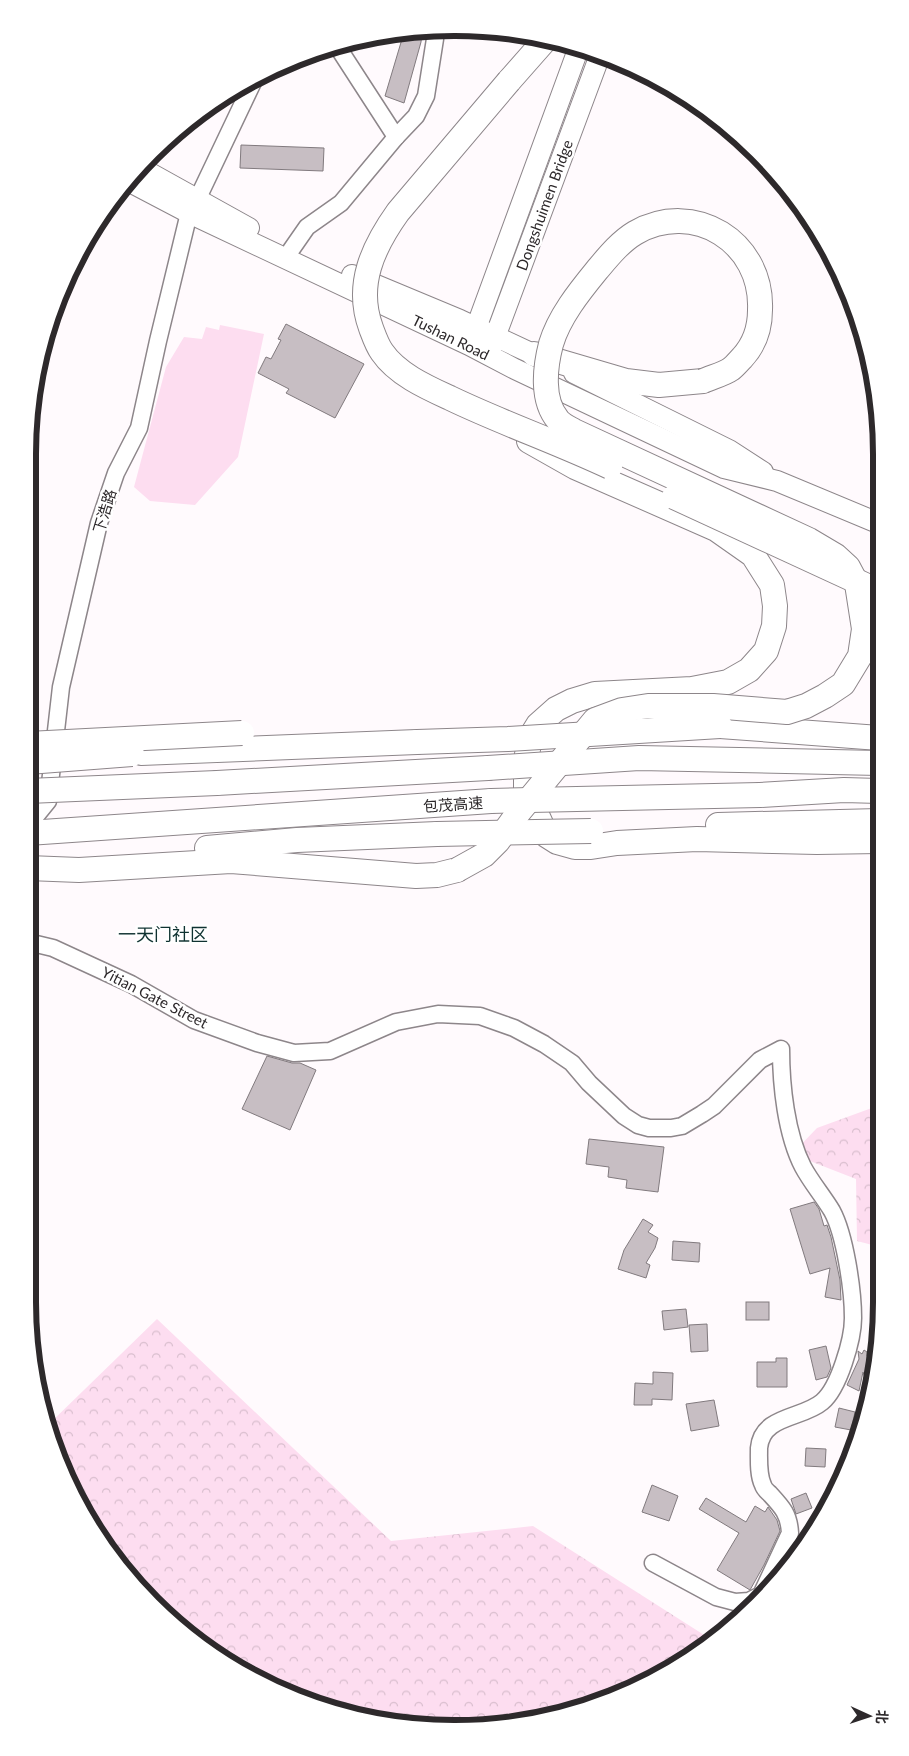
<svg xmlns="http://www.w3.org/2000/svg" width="909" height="1756" font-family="Lato,'Noto Sans SC',sans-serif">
<defs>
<pattern id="forest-crowns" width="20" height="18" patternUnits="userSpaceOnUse" patternTransform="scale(1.25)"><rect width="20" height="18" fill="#fdddf0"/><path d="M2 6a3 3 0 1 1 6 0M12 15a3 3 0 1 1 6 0" fill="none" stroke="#d9bece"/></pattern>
</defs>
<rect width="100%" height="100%" fill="#fffafd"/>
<g fill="url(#forest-crowns)">
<path d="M 880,1105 L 880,1247 L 857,1241 L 856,1179 L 792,1154 L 817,1128 Z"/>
<path d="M 157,1319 L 391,1541 L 533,1526 L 712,1640 L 691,1657 L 618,1696 L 483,1728 L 344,1714 L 218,1657 L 116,1562 L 50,1439 L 48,1425 Z"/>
</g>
<path fill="#fdddf0" d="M 220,325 L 264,334 L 238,457 L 195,505 L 150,501 L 134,487 L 166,367 L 184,337 L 202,339 L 206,327 L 219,330 Z"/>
<g fill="#c7bec3" stroke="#817a7e">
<path d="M 422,30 L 421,42 L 404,103 L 385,96 L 402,39 L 408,31 Z"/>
<path d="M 241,145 L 324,148 L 323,171 L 240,168 Z"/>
<path d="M 286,324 L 364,364 L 335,418 L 286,393 L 289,389 L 258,373 L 266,357 L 271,359 L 281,340 L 278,339 Z"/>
<path d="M 267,1056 L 292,1063 L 300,1063 L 316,1070 L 290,1130 L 242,1109 Z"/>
<path d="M 589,1139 L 664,1147 L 658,1192 L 626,1188 L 627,1180 L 608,1177 L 609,1167 L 586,1164 Z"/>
<path d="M 814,1202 L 819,1209 L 824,1226 L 827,1225 L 831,1237 L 840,1280 L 841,1300 L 825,1297 L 830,1268 L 810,1274 L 790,1209 Z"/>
<path d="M 643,1219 L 653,1225 L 648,1232 L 658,1238 L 655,1248 L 646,1263 L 650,1265 L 646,1278 L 618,1269 L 624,1250 Z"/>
<path d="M 673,1241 L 700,1243 L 699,1262 L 672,1260 Z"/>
<rect x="746" y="1302" width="23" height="18"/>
<path d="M 686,1309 L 688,1327 L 664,1330 L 662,1311 Z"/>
<path d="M 707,1324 L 708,1351 L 691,1352 L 689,1325 Z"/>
<path d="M 826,1346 L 831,1368 L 827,1377 L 816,1380 L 809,1350 Z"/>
<path d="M 864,1350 L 867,1352 L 867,1356 L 876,1360 L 870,1393 L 863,1372 L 859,1391 L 847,1385 L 859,1359 L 858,1351 L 862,1354 Z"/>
<path d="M 776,1358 L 787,1358 L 787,1387 L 757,1387 L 757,1362 L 776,1362 Z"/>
<path d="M 653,1372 L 673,1373 L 672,1400 L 652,1399 L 652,1405 L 634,1405 L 635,1383 L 653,1384 Z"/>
<path d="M 714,1400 L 719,1426 L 691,1431 L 686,1404 Z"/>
<path d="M 839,1408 L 855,1412 L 851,1430 L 835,1427 Z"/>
<path d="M 806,1448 L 826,1449 L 825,1467 L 805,1466 Z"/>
<path d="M 652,1485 L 678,1496 L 669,1521 L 642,1512 Z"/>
<path d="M 806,1493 L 812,1508 L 796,1514 L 791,1499 Z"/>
<path d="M 706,1498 L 746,1522 L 755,1506 L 765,1512 L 768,1507 L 777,1520 L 780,1531 L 764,1565 L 750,1590 L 717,1570 L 739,1533 L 699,1509 Z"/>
</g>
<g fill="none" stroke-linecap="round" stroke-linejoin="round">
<defs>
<g id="minor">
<path d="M 339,45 L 339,49 L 396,137"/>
<path d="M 291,250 L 307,227 L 341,203 L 396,137 L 416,116 L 426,96 L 435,39"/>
<path d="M 28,823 L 31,822 L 48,801 L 61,687 L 99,523 L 116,473 L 139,428 L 158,341 L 189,213 L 197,200 L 255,78"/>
<path d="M 28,942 L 53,948 L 131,984 L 194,1020 L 257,1043 L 294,1053 L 330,1051 L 396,1022 L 438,1014 L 480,1016 L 514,1028 L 544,1044 L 572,1063 L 589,1083 L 624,1116 L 638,1125 L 649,1128 L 671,1128 L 682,1126 L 702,1114 L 714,1106 L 760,1060 L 781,1049 C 781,1085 786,1134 803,1167 C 811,1182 823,1196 832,1211 C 845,1235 853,1290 853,1318 C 853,1339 839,1388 822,1402 C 802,1419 762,1415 759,1448 C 759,1459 758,1475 763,1485 C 764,1489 768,1492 770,1494 C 782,1507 789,1514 790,1533 L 761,1595 L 749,1601 L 735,1602 L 716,1597 L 653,1563"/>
</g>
<g id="major">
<path d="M 141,168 L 249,228"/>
<path d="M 128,181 L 189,213 L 469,345 L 515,369 L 724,468 L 777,481 L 878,523"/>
<path d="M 352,275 L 460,320 L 548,361"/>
<path d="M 472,339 L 579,47"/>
<path d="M 491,348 L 600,55"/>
<path d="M 574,373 L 729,450 L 763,472"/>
</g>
<g id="highway">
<path d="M 509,81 L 546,39"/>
<path d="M 534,354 L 626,381 L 659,385 L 703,381"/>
<path d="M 529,441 L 575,467 L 716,529 L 753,555 L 772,585 L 775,606 L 774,626 L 766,651 L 749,670 L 728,682 L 692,689 L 595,694 L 572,701 L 556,709 L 538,725 L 530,738 L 526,760 L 526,790 L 546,835 L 557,842 L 575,847 L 591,847 L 617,843 L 697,839 L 817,842 L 879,841"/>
<path d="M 720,726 L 879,738"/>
<path d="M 141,753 L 417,742"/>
<path d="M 217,783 L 488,768"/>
<path d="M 760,795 L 844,790 L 879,791"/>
<path d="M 718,825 L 879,821"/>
<path d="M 28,833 L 491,801"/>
<path d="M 207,848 L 297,840 L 437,834"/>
<path d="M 28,868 L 79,870 L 231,861 L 416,876 L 437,875 L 457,870"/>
</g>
</defs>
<use href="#minor" stroke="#8d868a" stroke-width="19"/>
<use href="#major" stroke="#8d868a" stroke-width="22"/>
<use href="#highway" stroke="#8d868a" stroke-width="26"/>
<use href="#minor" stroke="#fff" stroke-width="16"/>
<use href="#major" stroke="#fff" stroke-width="20"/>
<use href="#highway" stroke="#fff" stroke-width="24"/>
<defs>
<g id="highway-bridge">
<path d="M 509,81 L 398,212 C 373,247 355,285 371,328 C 374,336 377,345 382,352 C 397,374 426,387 450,398 C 502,423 557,442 610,467"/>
<path d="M 674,497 L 878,591"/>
<path d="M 417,742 L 508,739 L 720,726"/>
<path d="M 28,744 L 242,733"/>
<path d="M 28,762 L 132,754"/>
<path d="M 488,768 L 639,758 L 879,763"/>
<path d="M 28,791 L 217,783"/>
<path d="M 491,801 L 760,795"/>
<path d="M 437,834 L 591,831"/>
<path d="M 457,870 L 484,855 L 498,841 L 518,813 L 595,720 L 622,710 L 648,706 L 713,706 L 787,712 L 806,706 L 825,696 L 843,684 L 860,656 L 864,629 L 857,584 L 848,567 L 836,556 L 809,540 L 574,431 C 569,428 562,425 558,420 C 541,400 545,367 551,344 C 559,317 579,292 597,270 C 608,257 620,242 635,233 C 694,199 763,242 760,310 C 760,329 755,344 742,358 C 739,361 735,366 731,369 C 724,374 712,377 703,381"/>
</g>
</defs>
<use href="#highway-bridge" stroke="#8d868a" stroke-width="26" stroke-linecap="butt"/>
<use href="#highway-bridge" stroke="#fff" stroke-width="24"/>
</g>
<g text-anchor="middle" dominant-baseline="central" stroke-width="5" stroke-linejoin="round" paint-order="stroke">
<g font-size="15" fill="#2d292b" stroke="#fff">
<text transform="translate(544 205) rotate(-70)">Dongshuimen Bridge</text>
<text transform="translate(451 337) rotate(26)">Tushan Road</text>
<text transform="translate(104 511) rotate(-73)">下浩路</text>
<text transform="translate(453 804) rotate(-4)">包茂高速</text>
<text transform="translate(155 997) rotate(27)">Yitian Gate Street</text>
</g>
<g font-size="18" fill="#0f3231" stroke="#fff">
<text x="163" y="934">一天门社区</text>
</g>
</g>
<path d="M0 0H909V1756H0ZM454 36H455A418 418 0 0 1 873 454V1302A418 418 0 0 1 455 1720H454A418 418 0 0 1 36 1302V454A418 418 0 0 1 454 36Z" fill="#fff" fill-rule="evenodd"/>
<path fill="none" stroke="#2d292b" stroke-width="6" d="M454 36H455A418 418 0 0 1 873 454V1302A418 418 0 0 1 455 1720H454A418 418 0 0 1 36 1302V454A418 418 0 0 1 454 36Z"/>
<g transform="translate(869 1716) rotate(93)" stroke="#ffffff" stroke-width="4" paint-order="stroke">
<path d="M0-4L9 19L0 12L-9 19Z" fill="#2d292b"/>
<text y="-8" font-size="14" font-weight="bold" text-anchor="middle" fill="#2d292b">北</text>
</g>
</svg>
